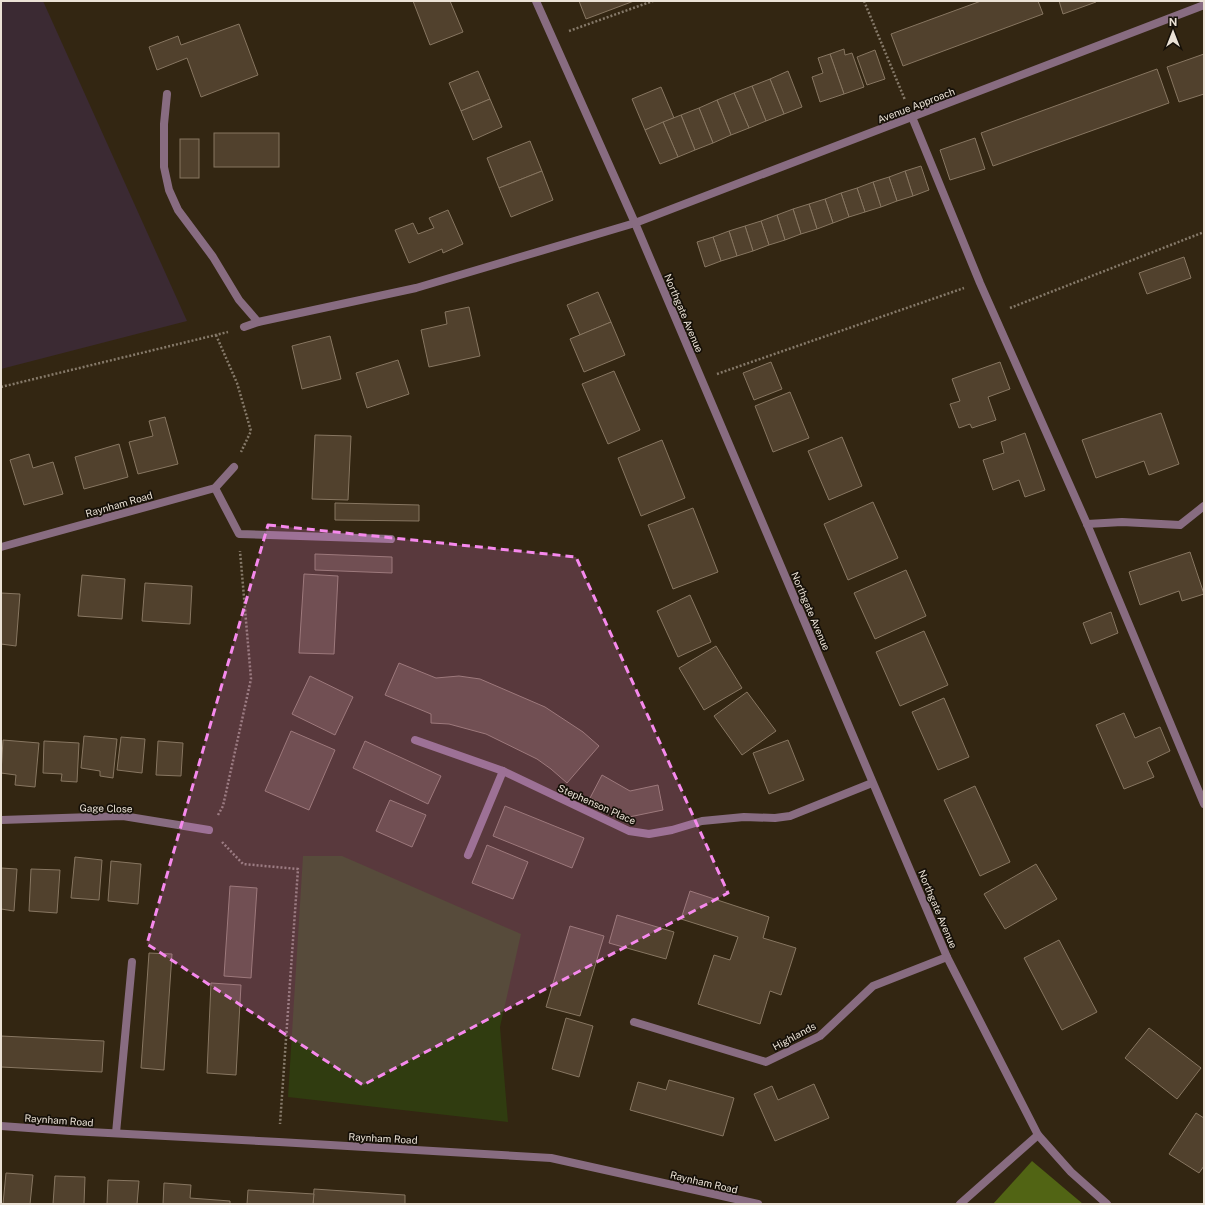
<svg xmlns="http://www.w3.org/2000/svg" width="1205" height="1205" font-family="'Public Sans',sans-serif">
<rect width="100%" height="100%" fill="#332612"/>
<path fill="#3b2a33" d="M 1,1 L 43,1 L 187,321 L 1,369 Z"/>
<path fill="#303c10" d="M 303,856 L 342,856 L 521,934 L 500,1027 L 508,1122 L 288,1097 Z"/>
<path fill="#516414" d="M 1032,1161 L 1083,1204 L 993,1204 Z"/>
<g fill="#51412d" stroke="#877661">
<path d="M 413,1 L 450,1 L 463,32 L 430,45 Z"/>
<path d="M 579,1 L 634,1 L 586,19 Z"/>
<path d="M 981,1 L 1038,1 L 1043,14 L 903,66 L 891,34 Z"/>
<path d="M 1059,1 L 1096,1 L 1096,2 L 1063,14 Z"/>
<path d="M 239,24 L 258,75 L 201,97 L 187,58 L 157,70 L 149,47 L 178,36 L 181,45 Z"/>
<path d="M 844,49 L 845,55 L 852,53 L 864,87 L 844,94 L 830,54 Z"/>
<path d="M 875,50 L 885,79 L 867,85 L 857,57 Z"/>
<path d="M 830,54 L 844,94 L 820,102 L 812,77 L 823,73 L 818,58 Z"/>
<path d="M 1204,54 L 1204,94 L 1179,102 L 1167,67 Z"/>
<path d="M 1157,69 L 1169,103 L 993,166 L 981,133 Z"/>
<path d="M 478,71 L 490,99 L 461,111 L 449,83 Z"/>
<path d="M 788,71 L 802,107 L 784,114 L 770,79 Z"/>
<path d="M 770,79 L 784,114 L 766,121 L 752,86 Z"/>
<path d="M 752,86 L 766,121 L 749,128 L 734,93 Z"/>
<path d="M 661,87 L 674,118 L 645,130 L 632,99 Z"/>
<path d="M 734,93 L 749,128 L 731,135 L 717,100 Z"/>
<path d="M 490,99 L 502,127 L 473,140 L 461,111 Z"/>
<path d="M 717,100 L 731,135 L 713,143 L 699,108 Z"/>
<path d="M 699,108 L 713,143 L 695,150 L 681,115 Z"/>
<path d="M 681,115 L 695,150 L 678,157 L 663,122 Z"/>
<path d="M 663,122 L 678,157 L 660,164 L 645,130 Z"/>
<rect x="214" y="133" width="65" height="34"/>
<path d="M 975,138 L 985,169 L 950,180 L 940,150 Z"/>
<rect x="180" y="139" width="19" height="39"/>
<path d="M 530,141 L 542,171 L 499,188 L 487,158 Z"/>
<path d="M 921,166 L 929,190 L 913,196 L 905,171 Z"/>
<path d="M 542,171 L 553,200 L 511,217 L 499,188 Z"/>
<path d="M 905,171 L 913,196 L 897,201 L 889,177 Z"/>
<path d="M 889,177 L 897,201 L 881,207 L 873,182 Z"/>
<path d="M 873,182 L 881,207 L 865,212 L 857,188 Z"/>
<path d="M 857,188 L 865,212 L 849,217 L 841,193 Z"/>
<path d="M 841,193 L 849,217 L 833,223 L 825,199 Z"/>
<path d="M 825,199 L 833,223 L 817,229 L 809,204 Z"/>
<path d="M 809,204 L 817,229 L 801,234 L 793,209 Z"/>
<path d="M 793,209 L 801,234 L 785,240 L 777,215 Z"/>
<path d="M 448,210 L 463,244 L 443,253 L 442,249 L 409,263 L 395,230 L 413,223 L 418,234 L 434,228 L 429,218 Z"/>
<path d="M 777,215 L 785,240 L 769,245 L 761,221 Z"/>
<path d="M 761,221 L 769,245 L 753,251 L 745,226 Z"/>
<path d="M 745,226 L 753,251 L 737,256 L 729,231 Z"/>
<path d="M 729,231 L 737,256 L 721,261 L 713,237 Z"/>
<path d="M 713,237 L 721,261 L 705,267 L 697,242 Z"/>
<path d="M 1184,257 L 1191,278 L 1147,294 L 1139,273 Z"/>
<path d="M 598,292 L 611,322 L 580,335 L 567,305 Z"/>
<path d="M 469,307 L 480,356 L 429,367 L 421,330 L 447,324 L 445,312 Z"/>
<path d="M 611,322 L 625,355 L 584,372 L 570,339 Z"/>
<path d="M 330,336 L 341,379 L 302,389 L 292,346 Z"/>
<path d="M 398,360 L 409,394 L 367,408 L 356,373 Z"/>
<path d="M 771,362 L 782,389 L 754,400 L 743,373 Z"/>
<path d="M 1000,362 L 1010,389 L 988,397 L 996,420 L 972,428 L 970,424 L 959,428 L 950,404 L 960,401 L 952,379 Z"/>
<path d="M 614,371 L 640,430 L 608,444 L 582,384 Z"/>
<path d="M 790,392 L 809,438 L 773,452 L 755,406 Z"/>
<path d="M 1161,413 L 1179,464 L 1149,475 L 1144,461 L 1096,478 L 1082,440 Z"/>
<path d="M 165,417 L 178,464 L 138,474 L 129,442 L 153,436 L 149,421 Z"/>
<path d="M 1025,433 L 1045,490 L 1025,497 L 1019,480 L 993,490 L 983,460 L 1004,453 L 1001,442 Z"/>
<path d="M 315,435 L 351,436 L 348,500 L 312,499 Z"/>
<path d="M 842,437 L 862,486 L 829,500 L 808,451 Z"/>
<path d="M 662,440 L 685,498 L 641,516 L 618,458 Z"/>
<path d="M 119,444 L 128,477 L 84,489 L 75,457 Z"/>
<path d="M 29,454 L 33,468 L 53,462 L 63,494 L 24,505 L 10,460 Z"/>
<path d="M 873,502 L 898,558 L 848,580 L 824,524 Z"/>
<path d="M 335,503 L 419,505 L 419,521 L 335,520 Z"/>
<path d="M 693,508 L 718,572 L 673,589 L 648,525 Z"/>
<path d="M 1190,552 L 1204,594 L 1182,601 L 1179,591 L 1140,605 L 1129,572 Z"/>
<path d="M 315,554 L 392,557 L 392,573 L 315,570 Z"/>
<path d="M 906,570 L 926,616 L 875,639 L 854,593 Z"/>
<path d="M 304,574 L 338,576 L 334,654 L 299,653 Z"/>
<path d="M 82,575 L 125,579 L 122,619 L 78,616 Z"/>
<path d="M 145,583 L 192,586 L 190,624 L 142,621 Z"/>
<path d="M 1,593 L 20,594 L 16,646 L 1,644 Z"/>
<path d="M 690,595 L 711,642 L 678,657 L 657,611 Z"/>
<path d="M 1111,612 L 1118,633 L 1091,644 L 1083,623 Z"/>
<path d="M 924,631 L 948,685 L 900,706 L 876,652 Z"/>
<path d="M 716,646 L 742,688 L 704,710 L 679,668 Z"/>
<path d="M 399,663 L 436,678 L 459,676 L 480,679 L 545,707 L 583,732 L 599,746 L 567,783 L 551,769 L 537,759 L 486,734 L 449,724 L 431,723 L 431,714 L 385,695 Z"/>
<path d="M 310,676 L 353,697 L 335,735 L 292,714 Z"/>
<path d="M 747,692 L 776,731 L 742,755 L 714,716 Z"/>
<path d="M 944,698 L 969,757 L 938,770 L 912,712 Z"/>
<path d="M 1124,713 L 1135,738 L 1160,727 L 1170,751 L 1147,762 L 1154,777 L 1124,789 L 1096,725 Z"/>
<path d="M 291,731 L 335,750 L 309,810 L 265,791 Z"/>
<path d="M 84,736 L 117,739 L 113,778 L 100,776 L 100,771 L 81,768 Z"/>
<path d="M 121,737 L 145,739 L 142,773 L 117,770 Z"/>
<path d="M 3,740 L 39,743 L 35,787 L 15,785 L 16,775 L 1,773 Z"/>
<path d="M 788,740 L 804,780 L 769,794 L 753,753 Z"/>
<path d="M 44,741 L 79,743 L 77,782 L 61,781 L 62,774 L 43,773 Z"/>
<path d="M 158,741 L 183,743 L 181,776 L 156,775 Z"/>
<path d="M 365,741 L 441,776 L 428,804 L 353,768 Z"/>
<path d="M 602,775 L 630,791 L 658,785 L 663,810 L 629,817 L 590,798 Z"/>
<path d="M 975,786 L 1010,862 L 980,876 L 944,800 Z"/>
<path d="M 390,800 L 426,815 L 412,847 L 376,831 Z"/>
<path d="M 505,806 L 584,838 L 572,868 L 493,836 Z"/>
<path d="M 487,845 L 528,862 L 513,899 L 472,883 Z"/>
<path d="M 75,857 L 102,860 L 99,900 L 71,898 Z"/>
<path d="M 111,861 L 141,864 L 138,904 L 108,901 Z"/>
<path d="M 1036,864 L 1057,899 L 1005,929 L 984,894 Z"/>
<path d="M 1,868 L 17,869 L 14,911 L 1,909 Z"/>
<path d="M 31,869 L 60,870 L 57,913 L 29,911 Z"/>
<path d="M 230,886 L 257,888 L 251,978 L 224,976 Z"/>
<path d="M 690,891 L 769,917 L 763,938 L 796,948 L 781,995 L 770,991 L 760,1024 L 698,1004 L 714,955 L 730,960 L 738,937 L 681,919 Z"/>
<path d="M 617,915 L 674,932 L 666,959 L 609,943 Z"/>
<path d="M 570,926 L 604,936 L 580,1016 L 546,1007 Z"/>
<path d="M 1059,940 L 1097,1012 L 1062,1030 L 1024,958 Z"/>
<path d="M 149,953 L 172,954 L 164,1070 L 141,1068 Z"/>
<path d="M 211,983 L 241,985 L 236,1075 L 207,1073 Z"/>
<path d="M 566,1018 L 593,1026 L 579,1077 L 552,1069 Z"/>
<path d="M 1149,1028 L 1201,1068 L 1177,1099 L 1125,1058 Z"/>
<path d="M 1,1036 L 104,1041 L 102,1072 L 1,1067 Z"/>
<path d="M 669,1080 L 734,1098 L 723,1136 L 630,1110 L 638,1082 L 666,1090 Z"/>
<path d="M 814,1084 L 829,1118 L 775,1141 L 754,1094 L 772,1086 L 778,1100 Z"/>
<path d="M 1196,1113 L 1204,1118 L 1204,1166 L 1199,1173 L 1169,1154 Z"/>
<path d="M 6,1173 L 33,1175 L 30,1204 L 3,1204 Z"/>
<path d="M 55,1176 L 85,1177 L 84,1204 L 53,1204 Z"/>
<path d="M 108,1180 L 139,1181 L 137,1204 L 107,1204 Z"/>
<path d="M 164,1183 L 191,1185 L 190,1198 L 230,1201 L 230,1204 L 163,1204 Z"/>
<path d="M 314,1189 L 405,1195 L 405,1204 L 313,1204 Z"/>
<path d="M 248,1190 L 314,1194 L 313,1204 L 247,1204 Z"/>
</g>
<g fill="none" stroke-linecap="round" stroke-linejoin="round">
<g stroke="#867a6a" stroke-width="2.5" stroke-dasharray="2 2" stroke-linecap="butt">
<path d="M 864,1 L 905,100"/>
<path d="M 569,31 L 653,1"/>
<path d="M 1010,308 L 1204,232"/>
<path d="M 216,335 L 237,383 L 251,431 L 241,452"/>
<path d="M 717,374 L 964,288"/>
<path d="M 1,387 L 228,332"/>
<path d="M 218,815 L 223,806 L 251,679 L 240,551"/>
<path d="M 222,842 L 243,864 L 298,869 L 280,1124"/>
</g>
<g stroke="#886c81" stroke-width="8">
<path d="M 167,94 L 164,124 L 164,167 L 169,190 L 178,210 L 213,257 L 239,300 L 258,322"/>
<path d="M 912,117 L 980,283 L 1087,524 L 1204,804"/>
<path d="M 244,327 L 258,322 L 416,288 L 635,223"/>
<path d="M 215,488 L 239,534 L 391,539"/>
<path d="M 1087,524 L 1122,522 L 1180,525 L 1204,506"/>
<path d="M 116,1133 L 132,962"/>
</g>
<g stroke="#886c81" stroke-width="8">
<path d="M 536,1 L 635,223 L 947,957 L 1038,1135 L 1071,1172 L 1107,1204"/>
<path d="M 635,223 L 1204,5"/>
<path d="M 1,547 L 215,488 L 234,467"/>
<path d="M 415,740 L 503,771 L 629,831 L 649,834 L 672,830 L 702,821 L 744,817 L 775,818 L 790,816 L 872,783"/>
<path d="M 1,820 L 123,816 L 209,830"/>
<path d="M 468,855 L 503,771"/>
<path d="M 634,1022 L 766,1062 L 820,1036 L 873,986 L 947,957"/>
<path d="M 1,1126 L 70,1131 L 279,1142 L 551,1158 L 758,1204"/>
<path d="M 960,1204 L 1038,1135"/>
</g>
</g>
<path fill="#f689ed" fill-opacity="0.2" stroke="#f689ed" stroke-width="3" stroke-dasharray="8 5" stroke-linejoin="round" d="M 268,525 L 576,557 L 728,893 L 363,1085 L 147,944 Z"/>
<g text-anchor="middle" dominant-baseline="central" stroke-width="3.5" stroke-linejoin="round" paint-order="stroke">
<g font-size="10" fill="#ebe2d6" stroke="#161008">
<text transform="translate(916 105) rotate(-21)">Avenue Approach</text>
<text transform="translate(684 313) rotate(67)">Northgate Avenue</text>
<text transform="translate(119 504) rotate(-16)">Raynham Road</text>
<text transform="translate(811 611) rotate(67)">Northgate Avenue</text>
<text transform="translate(597 804) rotate(24)">Stephenson Place</text>
<text transform="translate(106 808) rotate(1)">Gage Close</text>
<text transform="translate(938 909) rotate(67)">Northgate Avenue</text>
<text transform="translate(794 1036) rotate(-28)">Highlands</text>
<text transform="translate(59 1120) rotate(4)">Raynham Road</text>
<text transform="translate(383 1138) rotate(3)">Raynham Road</text>
<text transform="translate(704 1182) rotate(13)">Raynham Road</text>
</g>
</g>
<rect width="1205" height="1205" fill="none" stroke="#ebe2d6" stroke-width="4"/>
<g transform="translate(1173 32)" stroke="#161008" stroke-width="3" paint-order="stroke">
<path d="M0-3L7 15L0 10L-7 15Z" fill="#ebe2d6"/>
<text y="-6" font-size="11" font-weight="bold" text-anchor="middle" fill="#ebe2d6">N</text>
</g>
</svg>
